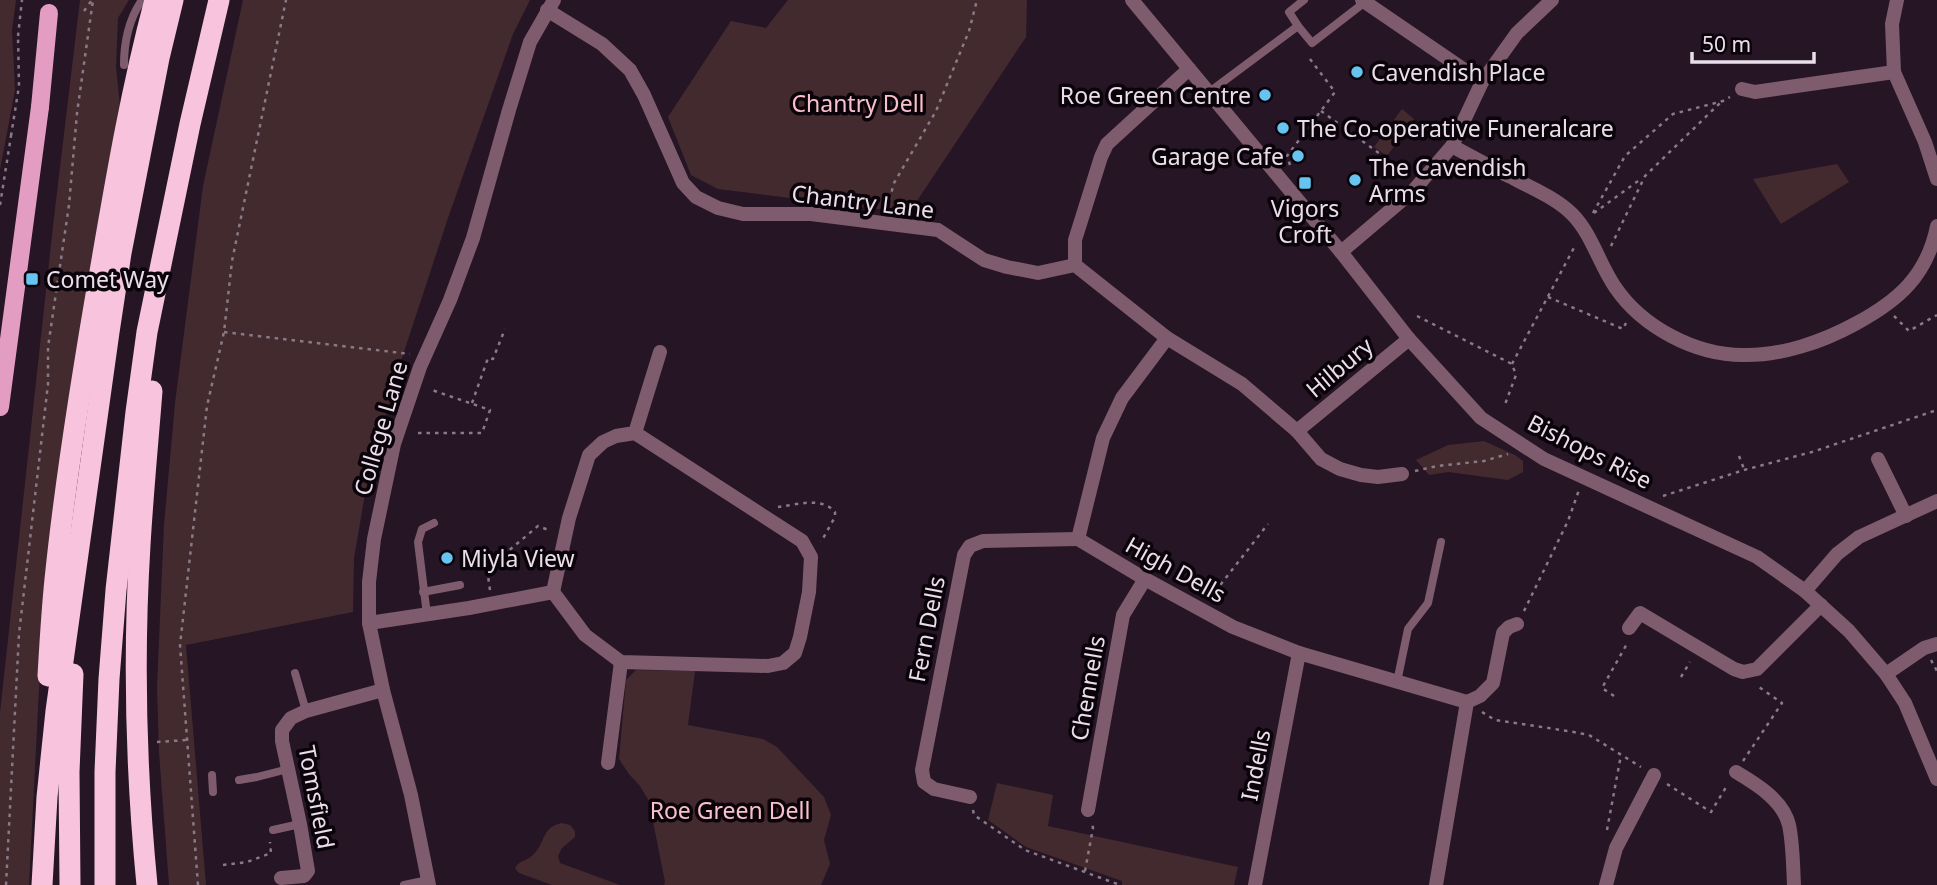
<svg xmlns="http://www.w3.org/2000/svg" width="1937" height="885" font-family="'Noto Sans',sans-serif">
<rect width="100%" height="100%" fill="#261525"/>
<g fill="#432a2f">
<path d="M 0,0 L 16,0 L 12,30 L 15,90 L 0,170 Z"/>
<path d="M 80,0 L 129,0 L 118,18 L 116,67 L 120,106 L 50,564 L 39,689 L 29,885 L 0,885 L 0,713 L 53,226 Z"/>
<path d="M 243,0 L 530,0 L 513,34 L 448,218 L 401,361 L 366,488 L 354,558 L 353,612 L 186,645 L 206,885 L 169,885 L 159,752 L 157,687 L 164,525 L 175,403 L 203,186 Z"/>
<path d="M 788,0 L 1027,0 L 1026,37 L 909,213 L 718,189 L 691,175 L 668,117 L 731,21 L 766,28 Z"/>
<path d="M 1402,109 L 1414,119 L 1387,156 L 1374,147 Z"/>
<path d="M 1837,164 L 1849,182 L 1781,224 L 1753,179 Z"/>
<path d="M 1484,441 L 1515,455 L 1523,461 L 1523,472 L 1508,480 L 1448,472 L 1429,475 L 1416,460 L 1448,445 Z"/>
<path d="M 636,670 L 695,671 L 688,725 L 763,739 L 777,747 L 824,797 L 831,815 L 824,840 L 830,864 L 821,885 L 664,885 L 665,882 L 649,801 L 640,786 L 629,774 L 619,759 L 626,680 Z"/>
<path d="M 997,783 L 1053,795 L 1048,826 L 1238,867 L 1234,885 L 1122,885 L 1122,881 L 1026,847 L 988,820 Z"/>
<path d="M 562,823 L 570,825 L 575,831 L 575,837 L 562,848 L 558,856 L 560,863 L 620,885 L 552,885 L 519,873 L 515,868 C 519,860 527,861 533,855 C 546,843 541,827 562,823 Z"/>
</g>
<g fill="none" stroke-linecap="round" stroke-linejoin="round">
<g stroke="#897a88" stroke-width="2.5" stroke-dasharray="3.5 5" stroke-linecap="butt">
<path d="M 84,11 L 92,0"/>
<path d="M 18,36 L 22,0"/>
<path d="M 1321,111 L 1409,175"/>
<path d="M 1290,165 L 1287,156 L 1335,92 L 1307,55"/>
<path d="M 0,205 L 11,136"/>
<path d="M 887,208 L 894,183 L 936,111 L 969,31 L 977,0"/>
<path d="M 1593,213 L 1625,156 L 1673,114 L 1723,101 L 1730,97"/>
<path d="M 1594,213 L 1642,178"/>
<path d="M 1611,246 L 1645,176 L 1720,103"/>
<path d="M 1548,297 L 1623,329 L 1626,323"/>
<path d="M 1417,316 L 1512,364 L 1516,375 L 1504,407"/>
<path d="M 1894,316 L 1909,331 L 1937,315"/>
<path d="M 224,332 L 410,354"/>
<path d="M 1512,364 L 1576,244"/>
<path d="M 472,403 L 488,358 L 493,359 L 505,329"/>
<path d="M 418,433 L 482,433 L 490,410 L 432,390"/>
<path d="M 1739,456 L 1744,469"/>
<path d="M 1415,471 L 1437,466 L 1484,461 L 1508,454"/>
<path d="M 1663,496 L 1744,470 L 1812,452 L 1937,410"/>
<path d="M 778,507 C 796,505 822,496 835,512 L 835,517 L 821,542"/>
<path d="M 490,590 L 487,569 L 538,526 L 551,531"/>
<path d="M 1210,598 L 1268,524"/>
<path d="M 1524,611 L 1568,521 L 1579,490"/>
<path d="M 1931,660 L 1937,671"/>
<path d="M 1681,677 L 1690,662"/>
<path d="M 1614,696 L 1602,688 L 1628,642"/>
<path d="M 1482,712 L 1495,720 L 1568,731 L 1589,735 L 1641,767"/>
<path d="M 157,742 L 187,740"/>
<path d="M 1743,761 L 1782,703 L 1756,685"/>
<path d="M 1667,784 L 1711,812 L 1728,784"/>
<path d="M 973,810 L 974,815 L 1025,850 L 1120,885"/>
<path d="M 1607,830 L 1621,755"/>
<path d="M 223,865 L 247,862 L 271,853 L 270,842"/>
<path d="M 1085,871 L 1093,828 L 1092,823"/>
<path d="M 6,885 L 19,634 L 48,384 L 48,347 L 69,205 L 77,113 L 93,0"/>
<path d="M 198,885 L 180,645 L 207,406 L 224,332 L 232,261 L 286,0"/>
</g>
<g stroke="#7e5c6d" stroke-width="8">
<path d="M 1298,26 L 1312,43 L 1365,2"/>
<path d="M 124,65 C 124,42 129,19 142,0"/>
<path d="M 1208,93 L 1298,26 L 1289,12 L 1304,0"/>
<path d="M 423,592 L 460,585"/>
<path d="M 427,615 L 418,542 L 422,529 L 434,523"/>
<path d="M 295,673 L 306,711"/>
<path d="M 1397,682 L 1408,629 L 1428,603 L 1441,542"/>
<path d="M 212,775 L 213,792"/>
<path d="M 239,780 L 257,777 L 288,769"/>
<path d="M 273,830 L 300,824"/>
<path d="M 404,885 L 428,880"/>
</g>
<g stroke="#7e5c6d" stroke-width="14">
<path d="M 1362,0 L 1482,82"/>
<path d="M 1897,0 L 1892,24 L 1894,72 L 1925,142 L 1937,179"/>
<path d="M 547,10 L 602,44 L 630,70 L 644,95 L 683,183 L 696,197 L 718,208 L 743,214 L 811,214 L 938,230 L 984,260 L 1007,267 L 1038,273 L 1075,265 L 1167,338 L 1242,384 L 1297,431 L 1321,459 L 1340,469 L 1361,475 L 1378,477 L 1402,474"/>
<path d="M 1742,89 L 1755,92 L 1894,72"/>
<path d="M 1452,146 C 1472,157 1492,168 1513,178 C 1533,189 1556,198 1572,214 C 1592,234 1599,264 1615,287 C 1642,327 1695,355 1743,355 C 1781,356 1822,342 1855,324 C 1898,301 1927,276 1937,226"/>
<path d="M 1341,252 L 1413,191 L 1452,146 L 1482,82 L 1517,33 L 1552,0"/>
<path d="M 1075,265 L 1075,240 L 1101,157 L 1107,144 L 1189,69"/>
<path d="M 1167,338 L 1122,398 L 1103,438 L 1078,539 L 1145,579 L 1233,627 L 1299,653 L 1467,702 L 1436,885"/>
<path d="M 1297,431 L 1409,339"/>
<path d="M 635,433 L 802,541 L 811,557 L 809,592 L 800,637 L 795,653 L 783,663 L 768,666 L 621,662 L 585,635 L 553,592 L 569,518 L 589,455 L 603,442 L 616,436 L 635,433 L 660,352"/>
<path d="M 1878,459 L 1906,516"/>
<path d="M 1805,591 L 1837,554 L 1859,537 L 1937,501"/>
<path d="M 369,623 L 469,608 L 553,592"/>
<path d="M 1629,628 L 1640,613 L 1734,669 L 1743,672 L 1757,669 L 1821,605"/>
<path d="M 1886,674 L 1924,648 L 1937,644"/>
<path d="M 1467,702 L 1480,696 L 1493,683 L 1503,633 L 1509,627 L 1517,624"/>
<path d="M 608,763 L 621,662"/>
<path d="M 1736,772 C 1756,784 1783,800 1789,825 C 1793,844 1793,866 1794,885"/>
<path d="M 970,797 L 934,789 L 924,782 L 922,770 L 964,555 L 970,546 L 983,541 L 1078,539"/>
<path d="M 1088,810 L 1123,615 L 1145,579"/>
<path d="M 281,878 L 304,876 L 308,871 L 300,824 L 282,741 L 282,730 L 291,718 L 306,711 L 383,690"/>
<path d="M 429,885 L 411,795 L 383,690 L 369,623 L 369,582 L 374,539 L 394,444 L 420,367 L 450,300 L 473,238 L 509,110 L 530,42 L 554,0"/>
<path d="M 1255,885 L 1299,653"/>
<path d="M 1606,885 L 1616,848 L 1654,775"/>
</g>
<path stroke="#7e5c6d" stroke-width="14" d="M 1132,0 L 1341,252 L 1409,339 L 1481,418 L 1544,459 L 1757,557 L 1805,591 L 1849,631 L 1886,674 L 1905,703 L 1937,779"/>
<path stroke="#e39dc2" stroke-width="18" d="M 0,407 L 40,107"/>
<g stroke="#f7c3dd" stroke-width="21">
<path d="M 48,676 C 50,641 52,605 56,570 C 67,466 84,363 102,260 C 117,173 132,86 155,0"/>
<path d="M 42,885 L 47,797 L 56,711 L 109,332 L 121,253 L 159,58 L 173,0"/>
<path d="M 70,885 L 69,772 L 73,674"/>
<path d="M 105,885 L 105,772 L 109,679 L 116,590 L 136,412 L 147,332 L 190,124 L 219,0"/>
<path d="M 147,885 C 136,772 133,658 140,545 C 143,493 148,442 152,391"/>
</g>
<path stroke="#897a88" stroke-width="2.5" stroke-dasharray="3.5 5" stroke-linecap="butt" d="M 11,136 L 19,86 L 18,36"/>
<path stroke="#e39dc2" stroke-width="18" d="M 40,107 L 49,13"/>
</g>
<g fill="#67c4f0" stroke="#0a040a" stroke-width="2.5">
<circle cx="1357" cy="72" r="7"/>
<circle cx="1265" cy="95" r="7"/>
<circle cx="1283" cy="128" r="7"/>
<circle cx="1298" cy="156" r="7"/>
<circle cx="1355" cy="180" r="7"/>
<rect x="1298" y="176" width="14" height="14" rx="3.5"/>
<rect x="25" y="272" width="14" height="14" rx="3.5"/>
<circle cx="447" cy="558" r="7"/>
</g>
<g text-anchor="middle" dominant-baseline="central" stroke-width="7" stroke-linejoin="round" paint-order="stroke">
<g font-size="23" fill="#eadeea" stroke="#0a040a" text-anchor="start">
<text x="1371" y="72">Cavendish Place</text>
<text x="1251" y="95" text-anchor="end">Roe Green Centre</text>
<text x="1297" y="128">The Co-operative Funeralcare</text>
<text x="1284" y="156" text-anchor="end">Garage Cafe</text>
<text x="1369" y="167">The Cavendish<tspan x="1369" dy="26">Arms</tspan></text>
<text x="1305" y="208" text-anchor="middle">Vigors<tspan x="1305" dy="26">Croft</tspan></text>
<text x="46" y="279">Comet Way</text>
<text x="461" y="558">Miyla View</text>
</g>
<g font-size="23" fill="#f8c0ca" stroke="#0a040a">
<text x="858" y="103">Chantry Dell</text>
<text x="730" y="810">Roe Green Dell</text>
</g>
<g font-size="23" fill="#eadeea" stroke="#0a040a">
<text transform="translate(863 201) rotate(7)">Chantry Lane</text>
<text transform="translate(1339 367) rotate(-40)">Hilbury</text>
<text transform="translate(380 428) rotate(-74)">College Lane</text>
<text transform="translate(1590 451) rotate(27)">Bishops Rise</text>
<text transform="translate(1176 569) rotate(29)">High Dells</text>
<text transform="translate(926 629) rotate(-79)">Fern Dells</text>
<text transform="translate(1087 688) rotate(-80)">Chennells</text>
<text transform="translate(1255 765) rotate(-79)">Indells</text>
<text transform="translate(317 797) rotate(79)">Tomsfield</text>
</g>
</g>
<path d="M1692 52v10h122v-10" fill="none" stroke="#eadeea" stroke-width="3.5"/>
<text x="1702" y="52" font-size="21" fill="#eadeea" stroke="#0a040a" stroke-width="5" paint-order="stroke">50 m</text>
</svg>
